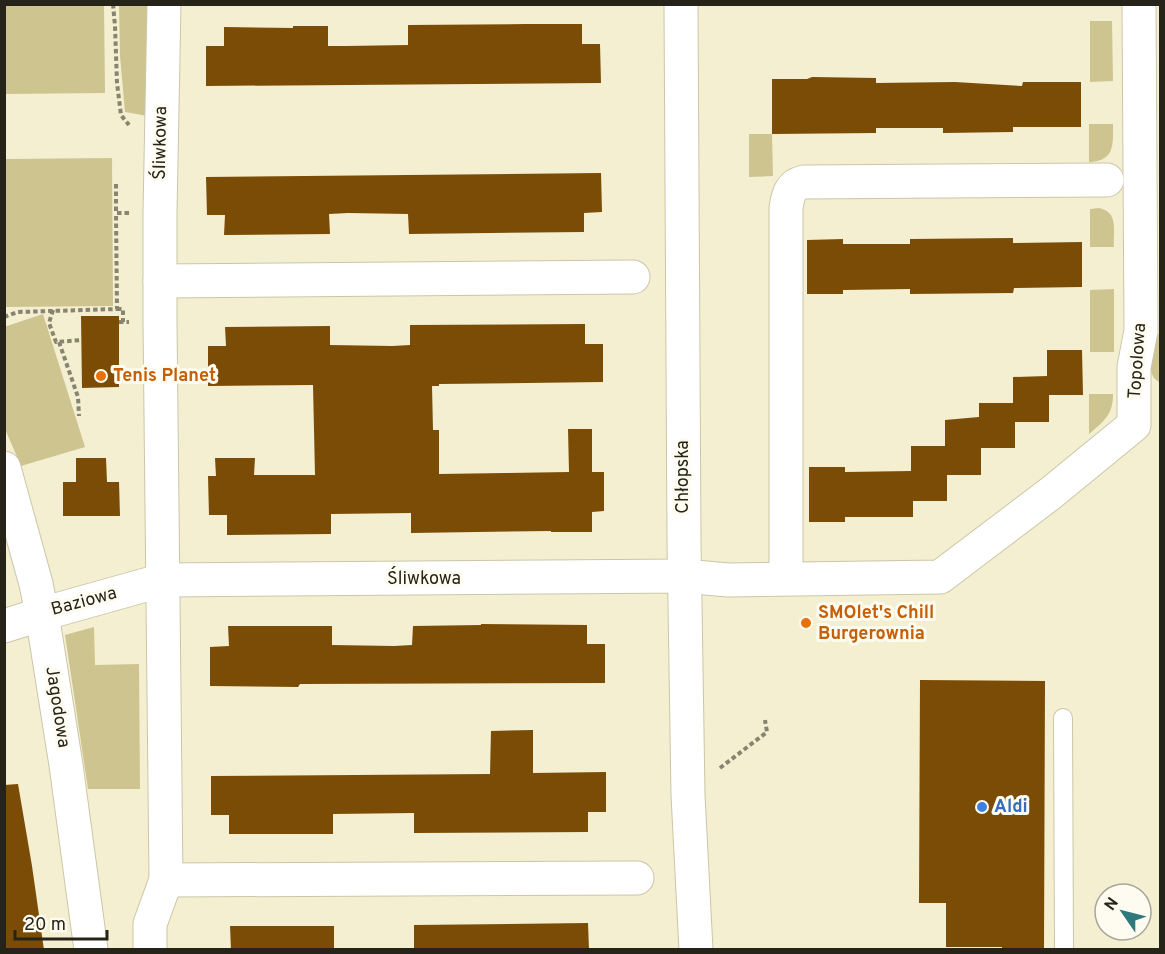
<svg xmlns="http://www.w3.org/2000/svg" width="1165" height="954" font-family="Overpass,sans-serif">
<rect width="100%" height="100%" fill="#f4efd1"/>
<g fill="#cec490">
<path d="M 4,5 L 104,5 L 105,93 L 5,94 Z"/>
<path d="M 119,5 L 149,5 L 148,116 L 125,112 L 120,56 Z"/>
<path d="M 1090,21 L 1112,21 L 1113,81 L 1090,82 Z"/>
<path d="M 1089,124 L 1113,124 C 1113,145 1115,161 1089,162 Z"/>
<path d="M 749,134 L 772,134 L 773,176 L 749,177 Z"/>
<path d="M 112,158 L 113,306 L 5,307 L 5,159 Z"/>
<path d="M 1099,208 C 1119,212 1113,231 1114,247 L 1090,247 L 1090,209 Z"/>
<path d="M 1114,289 L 1114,352 L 1090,352 L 1090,290 Z"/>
<path d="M 43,314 L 85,447 L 21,466 L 5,429 L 4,327 Z"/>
<path d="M 1156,334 L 1160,334 L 1160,383 L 1154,378 L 1150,370 Z"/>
<path d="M 1089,394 L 1113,394 C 1113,415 1104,421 1089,434 Z"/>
<path d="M 94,627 L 95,665 L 139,664 L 140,789 L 88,789 L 65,635 Z"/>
</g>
<g fill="#7a4c06">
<path d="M 526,24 L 582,24 L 582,44 L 600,44 L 601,83 L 206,86 L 206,46 L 224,46 L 224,27 L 293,28 L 293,26 L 328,26 L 328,46 L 346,46 L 408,45 L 408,25 Z"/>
<path d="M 812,77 L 876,78 L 876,83 L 955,82 L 1022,86 L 1023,82 L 1081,82 L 1081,127 L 1013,127 L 1013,132 L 943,133 L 943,128 L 876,128 L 876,133 L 772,134 L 772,79 L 807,79 Z"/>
<path d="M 601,173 L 602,212 L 584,213 L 584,232 L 409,234 L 408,214 L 348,213 L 329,214 L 330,234 L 224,235 L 225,215 L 207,215 L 206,177 Z"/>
<path d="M 1013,238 L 1013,243 L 1082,242 L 1082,287 L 1014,288 L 1013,293 L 910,294 L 910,289 L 843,290 L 843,294 L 807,294 L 807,240 L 843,239 L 843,244 L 910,244 L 910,239 Z"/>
<path d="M 81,316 L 119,316 L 119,387 L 82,388 Z"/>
<path d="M 585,324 L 585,344 L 603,344 L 603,382 L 439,384 L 439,386 L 432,386 L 433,430 L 439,430 L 439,474 L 505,473 L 569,472 L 568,429 L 592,429 L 592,472 L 604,472 L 604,511 L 592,512 L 592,532 L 551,532 L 551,531 L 411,533 L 411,513 L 331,514 L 331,534 L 227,535 L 227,515 L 209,515 L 208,476 L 216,476 L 215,458 L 255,458 L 254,475 L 315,475 L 313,385 L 208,386 L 208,346 L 226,346 L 225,327 L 330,326 L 330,345 L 392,346 L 410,345 L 410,325 Z"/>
<path d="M 1047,350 L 1082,350 L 1083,395 L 1049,395 L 1049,422 L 1015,422 L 1015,448 L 981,448 L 981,475 L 947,475 L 947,501 L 913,501 L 913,517 L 845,517 L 845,522 L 809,522 L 809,467 L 845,467 L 845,472 L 911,471 L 911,446 L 945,446 L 945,420 L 979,417 L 979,403 L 1013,403 L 1013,377 L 1047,376 Z"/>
<path d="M 76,458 L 106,458 L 107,482 L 119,482 L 120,516 L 63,516 L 63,482 L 76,482 Z"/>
<path d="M 481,624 L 587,625 L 587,644 L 605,644 L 605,683 L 300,684 L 298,687 L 210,686 L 210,647 L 229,646 L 228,626 L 332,626 L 332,645 L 394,646 L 412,645 L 413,626 L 481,625 Z"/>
<path d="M 920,680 L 1045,681 L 1044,950 L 1002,950 L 1002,947 L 946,947 L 946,903 L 919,903 Z"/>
<path d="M 533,730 L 533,773 L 606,772 L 606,812 L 588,812 L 588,832 L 414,833 L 414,813 L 333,814 L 333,834 L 229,834 L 229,815 L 211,815 L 211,776 L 490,774 L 491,731 Z"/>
<path d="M 18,784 L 32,866 L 44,950 L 4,950 L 4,785 Z"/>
<path d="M 588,923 L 589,950 L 414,950 L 414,925 Z"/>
<path d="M 230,926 L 334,926 L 334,950 L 231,950 Z"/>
</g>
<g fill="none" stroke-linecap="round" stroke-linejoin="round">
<defs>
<path id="service" d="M 1063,718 L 1064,950"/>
<g id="minor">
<path d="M 160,281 L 633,277"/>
<path d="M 4,468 L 36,584 L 42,614 L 66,765 L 91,950"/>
<path d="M 786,578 L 786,208 C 788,195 790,185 804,182 L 1107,180"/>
<path d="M 4,626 L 42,614 L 163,580 L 684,576 L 728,580 L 940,577 L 1051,493 L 1134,425 L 1134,367 L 1141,331 L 1139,4"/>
<path d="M 166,880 L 637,878"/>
<path d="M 150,950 L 150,924 L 166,880 L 160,321 L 160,213 L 164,4"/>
</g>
<path id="tertiary" d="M 681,4 L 684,540 L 688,795 L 696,950"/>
</defs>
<use href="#service" stroke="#cbc6a8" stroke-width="20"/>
<use href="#minor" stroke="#cbc6a8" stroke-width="35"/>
<use href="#tertiary" stroke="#cbc6a8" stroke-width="35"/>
<g stroke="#888470" stroke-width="4" stroke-dasharray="4.5 3" stroke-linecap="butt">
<path d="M 113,4 L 115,26 L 117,83 L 121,115 L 129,125"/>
<path d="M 116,184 L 116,213 L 129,213"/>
<path d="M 117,309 L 123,309 L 123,322"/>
<path d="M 53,310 L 49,323 L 56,342 L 82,340"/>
<path d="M 4,317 L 18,312 L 117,309 L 116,213"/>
<path d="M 119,322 L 129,322"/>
<path d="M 59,342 L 78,397 L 79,416"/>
<path d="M 720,768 L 767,732 L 765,720"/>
</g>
<use href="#service" stroke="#fff" stroke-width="18"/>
<use href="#minor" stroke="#fff" stroke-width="33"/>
<use href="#tertiary" stroke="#fff" stroke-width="33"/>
</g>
<g fill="#e8710a" stroke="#fefcf0" stroke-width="2">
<circle cx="101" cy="376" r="6"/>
<circle cx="806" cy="623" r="6"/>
</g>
<circle fill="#3f7fe0" stroke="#fefcf0" stroke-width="2" cx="982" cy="807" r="6"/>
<g text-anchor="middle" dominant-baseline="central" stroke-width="6" stroke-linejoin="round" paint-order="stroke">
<g font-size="18" fill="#262419" stroke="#fefcf0">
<text transform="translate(161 143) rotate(-89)">Śliwkowa</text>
<text transform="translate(1138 361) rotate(-86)">Topolowa</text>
<text transform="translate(683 477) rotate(-90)">Chłopska</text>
<text x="424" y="579">Śliwkowa</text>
<text transform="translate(84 602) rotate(-15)">Baziowa</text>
<text transform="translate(57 707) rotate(81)">Jagodowa</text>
</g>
<g font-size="18" font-weight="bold" fill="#c56008" stroke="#fefcf0" text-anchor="start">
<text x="113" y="376">Tenis Planet</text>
<text x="818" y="613">SMOlet's Chill<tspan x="818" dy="21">Burgerownia</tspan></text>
</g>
<g font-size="18" font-weight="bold" fill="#366cbe" stroke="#fefcf0" text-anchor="start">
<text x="994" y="807">Aldi</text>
</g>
</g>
<rect width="1165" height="954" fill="none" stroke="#262419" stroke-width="12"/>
<g transform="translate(1123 912) rotate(305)"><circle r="28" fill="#fefcf0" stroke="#a8a69a" stroke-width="1.5"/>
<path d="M0-4.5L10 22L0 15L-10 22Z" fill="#2f797c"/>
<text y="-9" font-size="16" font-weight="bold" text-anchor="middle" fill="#262419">N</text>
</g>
<path d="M15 930v9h92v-9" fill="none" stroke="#262419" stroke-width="3"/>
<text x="24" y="930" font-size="18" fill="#262419" stroke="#fefcf0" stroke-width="4.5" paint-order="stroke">20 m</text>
</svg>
